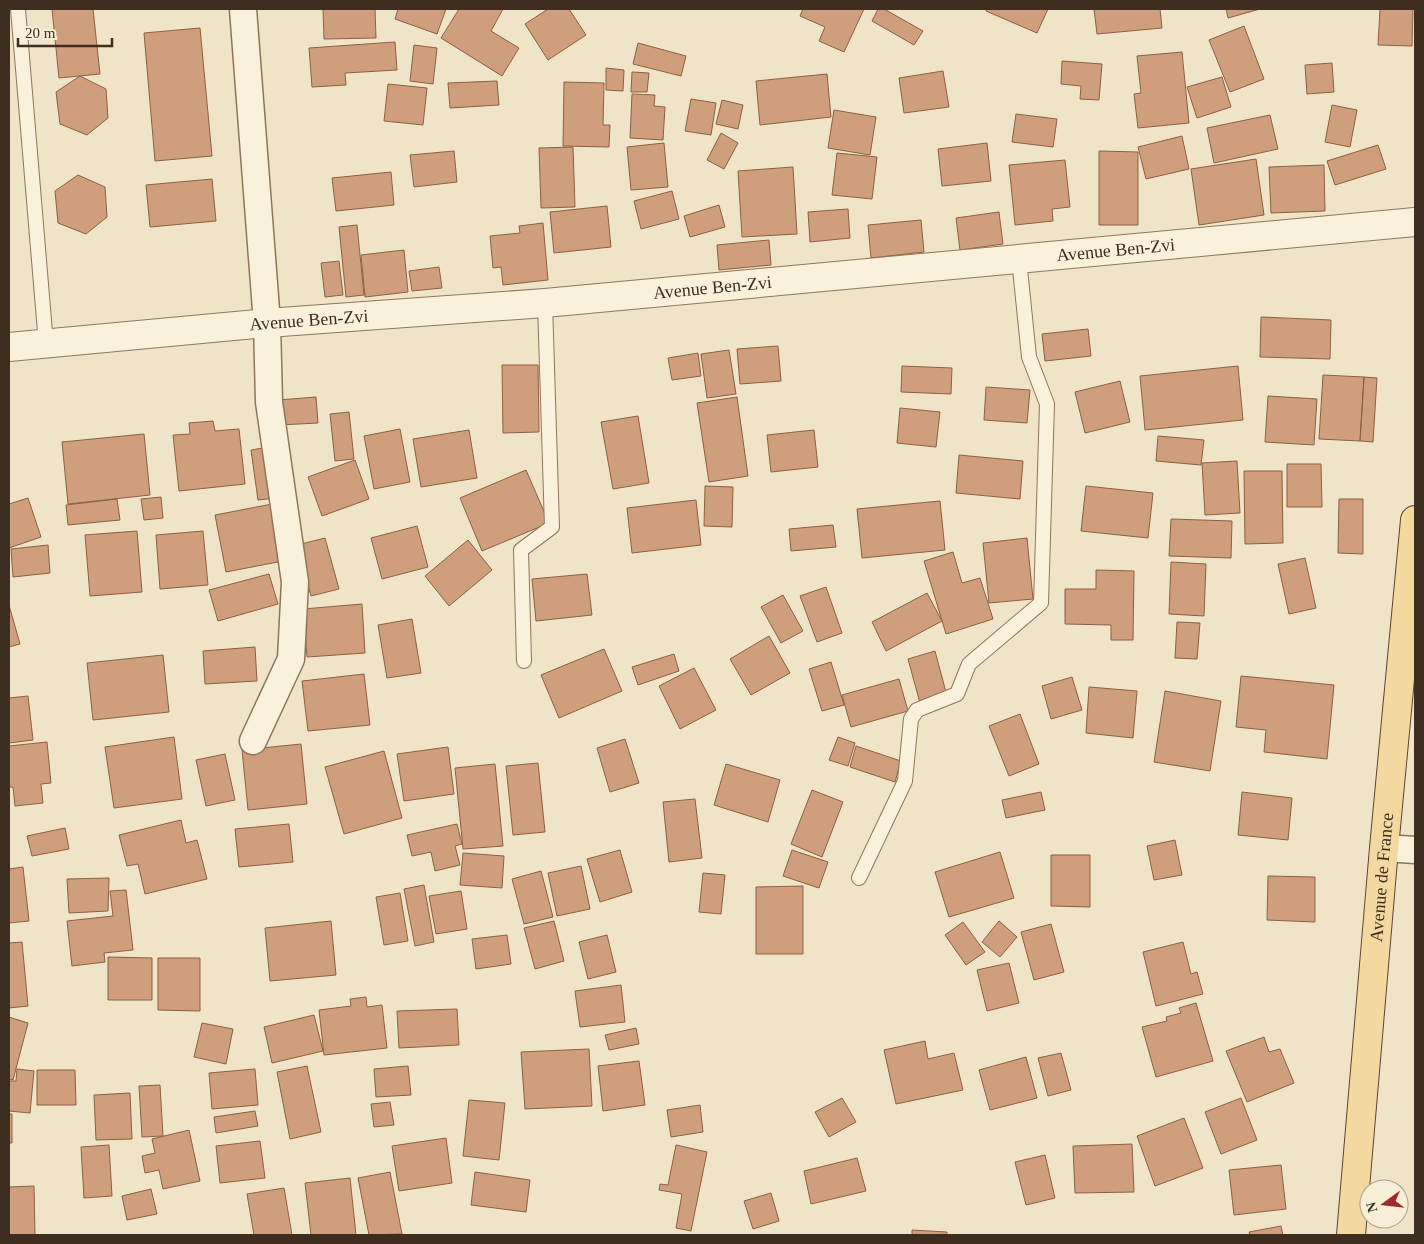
<svg xmlns="http://www.w3.org/2000/svg" width="1424" height="1244" viewBox="0 0 1424 1244" font-family="Georgia,serif">
<style>
.building{fill:#cf9f7d;stroke:#8d5f41}
.lines{fill:none;stroke-linecap:round;stroke-linejoin:round}
.service-casing{stroke:#8d765c;stroke-width:16}
.minor-casing{stroke:#8d765c;stroke-width:29}
.tertiary-casing{stroke:#8d765c;stroke-width:30}
.primary-casing{stroke:#5b4430;stroke-width:30}
.service{stroke:#faf1dc;stroke-width:14}
.minor{stroke:#faf1dc;stroke-width:26}
.tertiary{stroke:#faf1dc;stroke-width:28}
.primary{stroke:#f3d9a0;stroke-width:28}
.labels{text-anchor:middle;dominant-baseline:central;stroke-width:4.5;stroke-linejoin:round;paint-order:stroke}
.street-label{font-size:18px;fill:#3d2e20;stroke:#f7eed8}
</style>
<rect width="100%" height="100%" fill="#f0e4c8"/>
<path class="building" d="M52,9H93L100,74L59,78Z
M323,9H375L376,38L324,39Z
M398,9H446L437,34L395,19Z
M459,9H503L491,31L519,48L502,76L441,38Z
M548,9H569L586,35L548,60L525,24Z
M803,9H864L844,52L819,41L825,27L800,16Z
M878,9H884L923,31L914,45L872,21Z
M987,9H1048L1037,33L986,11Z
M1094,9H1160L1162,28L1097,34Z
M1226,9H1260L1228,18Z
M1380,9H1413L1412,46L1378,45Z
M1244,26L1264,79L1230,92L1209,40Z
M200,28L212,156L155,161L144,33Z
M395,42L397,70L345,73L346,85L312,87L309,48Z
M638,43L686,56L681,76L633,64Z
M414,45L437,48L433,84L410,81Z
M1182,52L1189,123L1138,128L1134,94L1141,93L1137,56Z
M1062,61L1102,64L1099,100L1080,99L1081,86L1061,84Z
M1332,63L1334,92L1307,94L1305,65Z
M606,68L624,70L623,91L606,90Z
M943,71L949,107L904,113L899,78Z
M632,72L649,73L647,92H631Z
M827,74L831,117L760,125L756,81Z
M80,76L106,89L108,118L87,135L60,124L56,92Z
M1222,77L1231,107L1197,118L1187,87Z
M497,81L499,105L450,108L448,83Z
M564,82L604,83L603,125H610L609,147L563,146Z
M388,84L427,88L423,125L384,121Z
M632,94L655,95L654,106L665,107L663,140L630,138Z
M691,99L716,103L711,135L685,131Z
M722,100L743,105L738,129L716,124Z
M1332,105L1357,110L1350,147L1325,142Z
M834,110L876,117L870,155L828,148Z
M1016,114L1057,119L1053,147L1012,142Z
M1270,115L1278,149L1214,163L1207,128Z
M721,133L738,143L724,169L707,160Z
M1182,136L1189,169L1146,179L1138,147Z
M664,143L668,187L631,190L627,147Z
M987,143L991,181L942,186L938,149Z
M1378,145L1386,169L1335,185L1327,161Z
M573,147L575,207L541,208L539,148Z
M454,151L457,182L414,187L410,155Z
M1099,151L1138,152V225H1099Z
M837,153L877,157L872,199L832,195Z
M1256,159L1264,215L1199,225L1191,169Z
M1065,160L1070,207L1052,209L1053,221L1015,225L1009,165Z
M1324,165L1325,211L1271,213L1269,167Z
M793,167L797,234L742,237L738,171Z
M391,172L394,205L336,211L332,178Z
M78,175L105,187L107,217L86,234L58,223L55,191Z
M212,179L216,221L150,227L146,185Z
M672,191L679,219L641,229L634,201Z
M719,205L725,227L690,237L684,216Z
M607,206L611,247L554,253L550,212Z
M848,209L850,238L810,242L808,212Z
M999,212L1003,244L960,250L956,218Z
M921,220L924,252L871,258L868,225Z
M543,223L548,280L503,285L501,267L493,268L490,236L520,233L519,226Z
M357,225L364,295L346,297L339,227Z
M769,240L771,265L719,270L717,245Z
M404,250L408,292L365,297L361,255Z
M339,261L343,295L325,297L321,263Z
M439,267L442,288L412,291L409,271Z
M1261,317L1331,320L1330,359L1260,357Z
M1088,329L1091,356L1045,361L1042,334Z
M778,346L781,381L740,384L737,349Z
M729,350L736,394L707,398L701,354Z
M698,353L701,376L672,380L668,358Z
M502,365H538L539,432L503,433Z
M902,366L952,368L951,394L901,392Z
M1238,366L1243,420L1145,430L1140,376Z
M1323,375L1364,377L1360,441L1319,439Z
M1364,377L1377,378L1373,442L1360,441Z
M1120,381L1130,422L1085,433L1075,392Z
M986,387L1030,390L1027,423L984,420Z
M1268,396L1317,399L1314,445L1265,442Z
M316,397L318,423L279,425L278,400Z
M737,397L748,476L709,482L697,403Z
M900,408L940,412L936,447L897,443Z
M349,412L354,459L335,461L330,414Z
M638,416L649,483L613,489L601,422Z
M213,421L215,431L239,429L245,484L179,491L173,435L190,434L189,423Z
M400,429L410,482L374,489L364,436Z
M469,430L477,478L421,487L413,439Z
M814,430L818,467L771,472L767,435Z
M144,434L150,495L68,504L62,442Z
M1158,436L1204,440L1201,465L1156,461Z
M269,447L276,498L258,500L251,450Z
M959,455L1023,461L1020,499L956,493Z
M355,460L369,499L322,516L308,477Z
M1237,461L1240,513L1205,515L1202,463Z
M1287,464H1321L1322,507H1287Z
M526,470L549,523L482,551L460,498Z
M1244,471H1282L1283,543L1245,544Z
M705,486L733,487L732,527L704,526Z
M1086,486L1153,493L1148,538L1081,531Z
M161,497L163,518L144,520L141,499Z
M28,498L41,537L9,548V504Z
M117,499L120,520L68,525L66,505Z
M1339,499H1363V554L1338,553Z
M696,500L701,545L632,553L627,508Z
M940,501L945,550L862,558L857,509Z
M272,504L283,561L226,572L215,515Z
M1171,519L1232,521L1231,558L1169,556Z
M833,525L836,547L791,551L789,529Z
M417,526L428,567L382,579L371,538Z
M137,531L142,592L90,596L85,535Z
M203,531L208,585L160,589L156,535Z
M325,538L339,589L311,596L297,545Z
M1027,538L1033,599L989,603L983,543Z
M468,540L492,570L449,606L425,576Z
M48,545L50,573L13,577L11,549Z
M953,552L962,583L980,578L993,619L946,634L924,561Z
M1305,558L1316,608L1289,614L1278,564Z
M1171,562L1206,564L1204,616L1169,614Z
M1096,570L1134,571L1133,640H1111V625L1065,624V589H1096Z
M269,574L278,604L218,621L209,590Z
M587,574L592,615L536,621L532,579Z
M826,587L842,633L817,642L800,596Z
M927,593L942,621L886,651L872,622Z
M783,595L803,631L781,643L761,607Z
M362,604L365,653L307,657L303,609Z
M9,605L20,644L9,647Z
M412,619L421,673L387,678L378,625Z
M1177,622L1200,623L1197,659L1175,658Z
M769,636L790,673L751,695L730,659Z
M255,647L257,681L205,684L203,651Z
M604,649L622,691L559,718L541,675Z
M935,651L947,696L920,703L908,659Z
M674,654L679,671L638,685L632,667Z
M163,655L169,712L93,720L87,663Z
M831,662L844,705L822,711L809,669Z
M694,668L716,710L680,729L659,686Z
M364,674L370,725L308,731L302,681Z
M1241,676L1334,685L1327,759L1264,752L1266,730L1236,727Z
M1072,677L1082,710L1051,719L1042,686Z
M899,679L908,711L851,727L842,695Z
M1089,687L1137,691L1133,738L1086,733Z
M1165,691L1221,701L1210,771L1154,762Z
M28,696L33,740L9,743V698Z
M1020,714L1039,764L1009,776L989,726Z
M174,737L182,799L114,808L105,747Z
M838,737L855,743L848,766L829,760Z
M625,739L639,783L610,792L597,748Z
M47,742L51,783L41,784L43,803L15,806L13,787H9V746Z
M301,744L307,804L248,810L242,750Z
M856,746L901,761L895,782L850,767Z
M448,747L454,794L404,801L397,754Z
M384,751L402,818L344,834L325,767Z
M225,754L235,800L206,806L196,760Z
M538,763L545,832L513,835L506,766Z
M495,764L503,846L463,849L455,768Z
M726,764L780,780L768,822L714,805Z
M812,790L843,802L822,857L791,844Z
M1041,792L1045,810L1006,818L1002,800Z
M1242,792L1292,798L1288,840L1238,835Z
M695,799L702,858L669,862L663,802Z
M181,820L186,843L197,840L207,879L145,894L138,864L127,866L119,835Z
M289,824L293,862L239,867L235,829Z
M457,824L462,844L455,846L460,865L435,871L431,852L412,856L407,835Z
M65,828L69,849L32,856L27,836Z
M1175,840L1182,875L1154,880L1147,846Z
M620,850L632,892L600,902L587,859Z
M792,850L828,862L819,888L783,876Z
M1000,852L1014,898L949,917L935,872Z
M463,853L504,856L502,888L460,885Z
M1051,855H1090V907L1051,906Z
M581,866L590,909L557,916L548,873Z
M23,867L29,921L9,923V869Z
M541,871L553,917L524,924L512,879Z
M703,873L725,875L721,914L699,912Z
M1268,876L1315,877V922L1267,920Z
M109,878L108,911L69,913L67,879Z
M424,885L434,942L415,946L404,889Z
M803,886V954H756V887Z
M126,890L133,950L104,953L105,962L72,966L67,921L113,916L110,891Z
M461,891L467,929L436,934L429,896Z
M400,893L408,941L384,945L376,897Z
M331,921L336,975L270,981L265,928Z
M554,921L564,961L535,969L524,928Z
M999,921L1017,937L1000,957L982,942Z
M963,922L985,952L966,965L945,935Z
M1051,924L1064,972L1034,980L1021,932Z
M507,935L511,964L476,969L472,939Z
M607,935L616,972L588,979L579,942Z
M22,942L28,1006L9,1008V943Z
M1183,942L1191,974L1197,972L1203,994L1156,1006L1143,952Z
M108,957L152,958V1000H108Z
M158,958H200V1011L158,1010Z
M1009,963L1019,1003L987,1011L977,970Z
M621,985L625,1022L580,1027L575,991Z
M366,997L367,1007L382,1005L387,1048L324,1055L319,1010L351,1006L350,999Z
M1196,1003L1213,1061L1156,1077L1142,1027L1167,1021L1166,1017L1181,1013L1179,1008Z
M457,1009L459,1045L399,1048L397,1011Z
M314,1015L323,1051L272,1063L264,1027Z
M9,1017L28,1023L13,1080L9,1079Z
M202,1023L233,1029L226,1064L194,1057Z
M636,1028L639,1044L609,1050L605,1035Z
M1264,1037L1269,1052L1280,1049L1294,1083L1247,1102L1226,1051Z
M925,1041L928,1059L954,1053L963,1090L896,1104L884,1050Z
M589,1049L592,1106L525,1109L521,1052Z
M1061,1053L1071,1090L1048,1096L1038,1058Z
M1026,1057L1037,1098L990,1110L979,1070Z
M639,1061L645,1105L603,1111L598,1066Z
M307,1066L321,1132L290,1139L277,1072Z
M408,1066L411,1095L376,1097L374,1069Z
M17,1069L34,1071L30,1113L9,1111V1081H16Z
M255,1069L258,1105L212,1109L209,1073Z
M37,1070H75L76,1105H37Z
M160,1085L163,1136L142,1137L139,1086Z
M130,1093L132,1139L96,1140L94,1095Z
M842,1098L856,1122L829,1137L815,1112Z
M1241,1098L1257,1140L1221,1154L1205,1112Z
M469,1100L505,1103L499,1160L463,1156Z
M390,1102L394,1125L374,1127L371,1104Z
M700,1105L703,1132L671,1137L667,1110Z
M255,1111L258,1126L216,1133L214,1117Z
M9,1114H12V1143H9Z
M1184,1118L1203,1168L1155,1186L1137,1136Z
M189,1130L200,1181L163,1189L159,1170L145,1173L142,1156L155,1153L152,1139Z
M446,1138L452,1183L399,1191L392,1146Z
M260,1141L265,1178L220,1183L216,1146Z
M1132,1144L1134,1192L1075,1193L1073,1146Z
M109,1145L112,1196L84,1198L81,1147Z
M676,1145L707,1152L691,1231L676,1228L682,1194L659,1190L660,1184L668,1185Z
M1045,1155L1055,1198L1026,1205L1015,1162Z
M857,1158L866,1191L811,1204L804,1171Z
M1281,1165L1286,1209L1234,1215L1229,1170Z
M390,1172L402,1234L369,1235L358,1178Z
M475,1172L530,1180L526,1212L471,1205Z
M350,1178L356,1235H311L305,1183Z
M34,1186L35,1235H9V1187Z
M284,1188L292,1235H254L247,1194Z
M151,1189L157,1214L127,1220L122,1196Z
M771,1193L779,1221L753,1229L744,1201Z
M1281,1226L1283,1235H1250L1249,1232Z
M912,1230L947,1232V1235H912Z"/>
<g class="lines">
<defs>
<path id="service" d="M18,9L46,344
M524,661L521,550L552,527L545,303
M859,878L905,781L911,719L917,710L957,694L969,664L1041,603L1047,404L1029,357L1019,259"/>
<path id="minor" d="M243,9L267,323L269,402L295,582L291,659L253,741
M1384,848L1415,850"/>
<g id="tertiary">
<path id="s1" d="M9,347L267,323L545,303L1415,222"/>
</g>
<g id="primary">
<path id="s2" d="M1351,1235L1384,848L1415,520"/>
</g>
</defs>
<use href="#service" class="service-casing"/>
<use href="#minor" class="minor-casing"/>
<use href="#tertiary" class="tertiary-casing"/>
<use href="#primary" class="primary-casing"/>
<use href="#service" class="service"/>
<use href="#minor" class="minor"/>
<use href="#tertiary" class="tertiary"/>
<use href="#primary" class="primary"/>
</g>
<g class="labels">
<g class="street-label">
<text stroke="none"><textPath href="#s1" startOffset="1111">Avenue Ben-Zvi</textPath></text>
<text stroke="none"><textPath href="#s1" startOffset="706">Avenue Ben-Zvi</textPath></text>
<text stroke="none"><textPath href="#s1" startOffset="301">Avenue Ben-Zvi</textPath></text>
<text stroke="none"><textPath href="#s2" startOffset="359">Avenue de France</textPath></text>
</g>
</g>
<rect width="1424" height="1244" fill="none" stroke="#3d2e20" stroke-width="20"/>
<g transform="translate(1384 1204) rotate(255)"><circle r="24" fill="#f7eed8" stroke="#ada18e"/>
<path d="M0-4L9 19L0 12L-9 19Z" fill="#9e2a2b"/>
<text y="-8" font-size="14" font-weight="bold" text-anchor="middle" fill="#3d2e20">N</text>
</g>
<path d="M18 38v8h94v-8" fill="none" stroke="#3d2e20" stroke-width="2.5"/>
<text x="25" y="38" font-size="15" fill="#3d2e20" stroke="#f7eed8" stroke-width="4" paint-order="stroke">20 m</text>
</svg>
